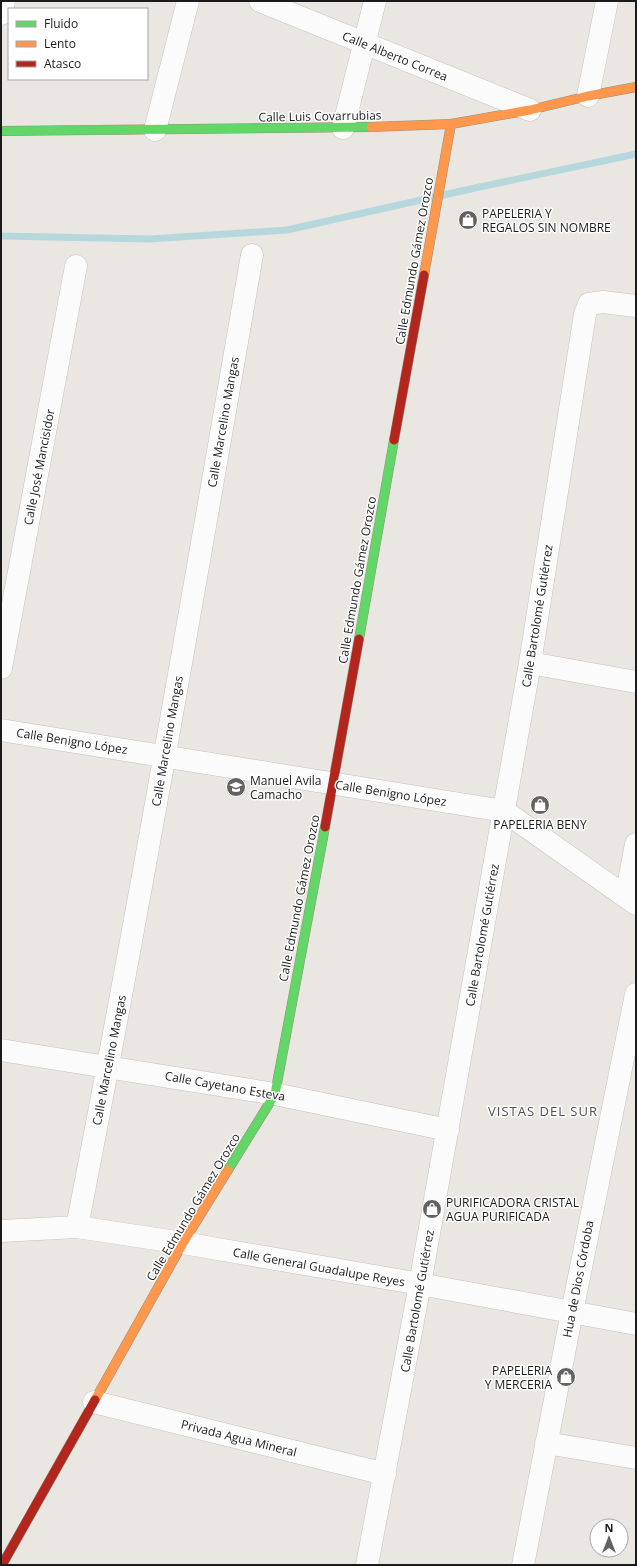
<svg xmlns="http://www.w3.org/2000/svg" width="637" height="1566" viewBox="0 0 637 1566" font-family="'Open Sans',sans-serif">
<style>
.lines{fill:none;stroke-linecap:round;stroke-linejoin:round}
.stream{stroke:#b6d8dd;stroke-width:7}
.street-casing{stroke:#c2c1bf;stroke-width:23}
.fast-casing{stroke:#93927c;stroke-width:10}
.slow-casing{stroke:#93927c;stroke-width:10}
.jam-casing{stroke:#93927c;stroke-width:10}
.street{stroke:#fcfbfb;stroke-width:22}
.fast{stroke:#63d668;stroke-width:9}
.slow{stroke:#ff974d;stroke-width:9}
.jam{stroke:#b3261e;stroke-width:9}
.labels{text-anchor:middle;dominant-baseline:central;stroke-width:3;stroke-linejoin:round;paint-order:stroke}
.street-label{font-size:12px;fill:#1b1b1b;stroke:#fff}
.poi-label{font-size:12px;fill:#1b1b1b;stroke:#fff;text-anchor:start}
.neighbourhood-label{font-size:13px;letter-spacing:1px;fill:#4e4e4e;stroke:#fff}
</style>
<rect width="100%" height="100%" fill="#eae7e3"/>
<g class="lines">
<path class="stream" d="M1,236L150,239L287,230L475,188L636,154"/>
<defs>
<path id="street" d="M260,1L530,110
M1,14L4,1
M588,96L607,1
M343,128L375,1
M155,130L188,1
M530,663L636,682
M1,668L76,266
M1,730L504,811L636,904
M626,897L636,844
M1,1050L275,1094L448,1130
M77,1227C140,904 196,579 252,255
M1,1231L77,1227L183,1243L420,1284L636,1324
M94,1402L385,1474
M546,1443L636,1458
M367,1565L420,1284L530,663L585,314L589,304L603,302L636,306
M523,1565L572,1312L636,994"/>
<path id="fast" d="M1,131L371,127
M359,639L394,440
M228,1170L275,1094L325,827"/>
<path id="slow" d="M371,127L451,124L530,110L588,96L636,87
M424,275L451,124
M95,1400L183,1243L228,1170"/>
<path id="jam" d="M394,440L424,275
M325,827L359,639
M2,1565L95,1400"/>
</defs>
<use href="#street" class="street-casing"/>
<use href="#fast" class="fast-casing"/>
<use href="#slow" class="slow-casing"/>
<use href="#jam" class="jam-casing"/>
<use href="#street" class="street"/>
<use href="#fast" class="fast"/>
<use href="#slow" class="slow"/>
<use href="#jam" class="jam"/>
</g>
<defs>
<symbol id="shop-disc" viewBox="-11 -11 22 22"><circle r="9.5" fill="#636261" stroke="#fff"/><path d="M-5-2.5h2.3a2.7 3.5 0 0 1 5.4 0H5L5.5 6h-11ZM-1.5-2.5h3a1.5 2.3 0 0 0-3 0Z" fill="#fff"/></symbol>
<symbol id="school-disc" viewBox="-11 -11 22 22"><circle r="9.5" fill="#636261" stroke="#fff"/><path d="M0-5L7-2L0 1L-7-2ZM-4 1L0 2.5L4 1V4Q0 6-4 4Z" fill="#fff"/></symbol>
</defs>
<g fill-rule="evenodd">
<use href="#shop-disc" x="457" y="209" width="22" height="22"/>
<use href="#school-disc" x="225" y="776" width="22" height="22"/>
<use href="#shop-disc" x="529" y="794" width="22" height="22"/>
<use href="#shop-disc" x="421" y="1198" width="22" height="22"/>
<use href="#shop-disc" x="555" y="1366" width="22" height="22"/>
</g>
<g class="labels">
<g class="street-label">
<text transform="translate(395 56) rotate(22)">Calle Alberto Correa</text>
<text transform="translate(320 116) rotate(-1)">Calle Luis Covarrubias</text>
<text transform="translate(414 261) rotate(-80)">Calle Edmundo Gámez Orozco</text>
<text transform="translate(223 422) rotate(-80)">Calle Marcelino Mangas</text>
<text transform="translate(39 467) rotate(-79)">Calle José Mancisidor</text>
<text transform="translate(357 580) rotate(-80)">Calle Edmundo Gámez Orozco</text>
<text transform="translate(537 616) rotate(-81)">Calle Bartolomé Gutiérrez</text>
<text transform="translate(72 741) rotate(9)">Calle Benigno López</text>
<text transform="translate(167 741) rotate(-80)">Calle Marcelino Mangas</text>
<text transform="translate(391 793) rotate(9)">Calle Benigno López</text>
<text transform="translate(299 898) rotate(-79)">Calle Edmundo Gámez Orozco</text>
<text transform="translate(482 935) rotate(-80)">Calle Bartolomé Gutiérrez</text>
<text transform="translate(109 1060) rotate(-79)">Calle Marcelino Mangas</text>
<text transform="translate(225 1086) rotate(10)">Calle Cayetano Esteva</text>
<text transform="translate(193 1207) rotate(-59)">Calle Edmundo Gámez Orozco</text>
<text transform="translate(319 1267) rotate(10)">Calle General Guadalupe Reyes</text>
<text transform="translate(578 1279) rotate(-79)">Hua de Dios Córdoba</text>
<text transform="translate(417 1301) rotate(-80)">Calle Bartolomé Gutiérrez</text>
<text transform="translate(239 1438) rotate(14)">Privada Agua Mineral</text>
</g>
<g class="poi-label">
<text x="482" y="213">PAPELERIA Y<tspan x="482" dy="14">REGALOS SIN NOMBRE</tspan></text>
<text x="250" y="780">Manuel Avila<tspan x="250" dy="14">Camacho</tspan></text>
<text x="540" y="824" text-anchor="middle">PAPELERIA BENY</text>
<text x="446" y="1202">PURIFICADORA CRISTAL<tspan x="446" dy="14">AGUA PURIFICADA</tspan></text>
<text x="552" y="1370" text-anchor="end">PAPELERIA<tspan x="552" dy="14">Y MERCERIA</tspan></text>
</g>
<g class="neighbourhood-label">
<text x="543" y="1111">VISTAS DEL SUR</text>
</g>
</g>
<rect width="637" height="1566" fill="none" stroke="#1b1b1b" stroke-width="4"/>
<rect x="8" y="8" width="140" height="72" fill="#ffffff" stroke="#a4a4a4"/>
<rect x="16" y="21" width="20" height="6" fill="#63d668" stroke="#a4a4a4"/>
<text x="44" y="28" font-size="12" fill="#1b1b1b">Fluido</text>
<rect x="16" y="41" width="20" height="6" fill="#ff974d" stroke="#a4a4a4"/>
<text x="44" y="48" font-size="12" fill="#1b1b1b">Lento</text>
<rect x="16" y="61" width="20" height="6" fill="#b3261e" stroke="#a4a4a4"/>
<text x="44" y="68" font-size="12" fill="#1b1b1b">Atasco</text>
<g transform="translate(609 1538)"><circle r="19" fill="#ffffff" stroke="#a4a4a4"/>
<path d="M0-3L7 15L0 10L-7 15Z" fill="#636261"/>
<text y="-6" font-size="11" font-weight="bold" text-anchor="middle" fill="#1b1b1b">N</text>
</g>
</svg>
